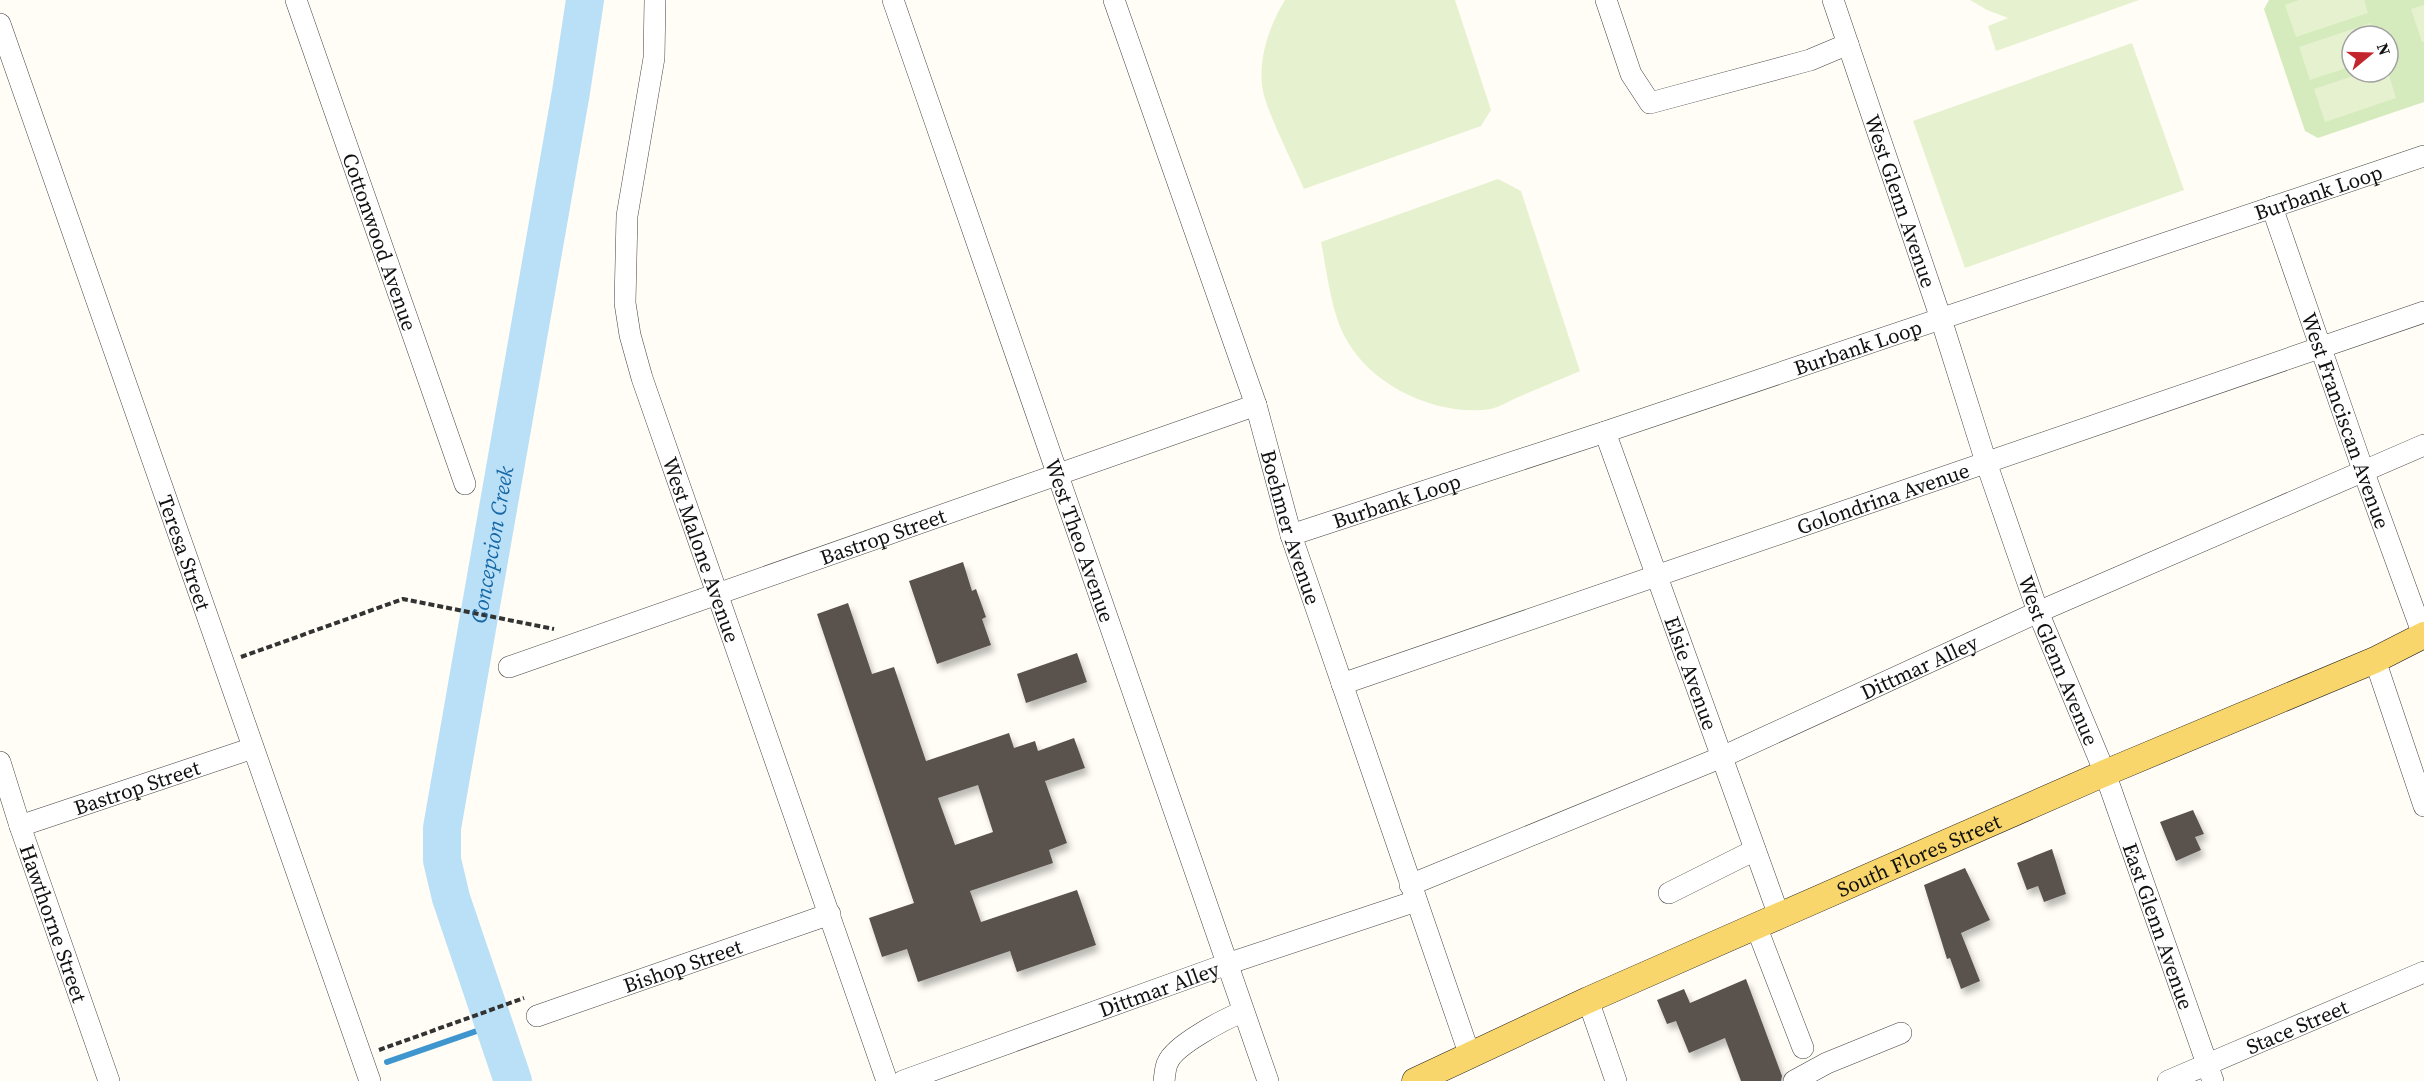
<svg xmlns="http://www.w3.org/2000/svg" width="2424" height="1081" viewBox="0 0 2424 1081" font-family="'Source Serif 4',serif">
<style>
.green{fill:#d5ebbd;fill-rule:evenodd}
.pitch{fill:#e6f2cf}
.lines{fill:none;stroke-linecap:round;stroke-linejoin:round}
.stream{stroke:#3f96cf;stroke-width:6}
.river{stroke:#b9e0f7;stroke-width:38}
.building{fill:#5a524d;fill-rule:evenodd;filter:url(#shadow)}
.minor-casing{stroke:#444;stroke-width:22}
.major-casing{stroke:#222;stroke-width:27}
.path{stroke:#333;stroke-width:4;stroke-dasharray:6 3;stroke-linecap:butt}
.minor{stroke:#fff;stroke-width:21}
.major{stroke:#f9d66b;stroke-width:26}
.labels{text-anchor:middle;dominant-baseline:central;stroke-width:6;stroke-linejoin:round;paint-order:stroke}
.street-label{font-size:21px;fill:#111;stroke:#fff}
.water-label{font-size:22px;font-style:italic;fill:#1768a6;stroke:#fff}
</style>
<defs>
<filter id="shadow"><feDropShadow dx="3.5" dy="6" stdDeviation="3" flood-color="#0004"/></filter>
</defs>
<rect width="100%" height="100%" fill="#fffdf5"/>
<path class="green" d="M2269,0H2424V102L2318,138L2305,131L2264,9ZM2352,36H2388V72H2352Z"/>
<path class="pitch" d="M1285,0H1455L1491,110L1481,126L1304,189C1291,159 1275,129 1265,99C1255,67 1268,27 1285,0Z
M1970,0H2139L1996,51L1988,26L2008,18L1987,10Z
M2299,0H2364L2368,13L2296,37L2285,5Z
M2424,5V42H2422L2411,9Z
M2371,23L2376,36H2352V66L2310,80L2299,47Z
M2132,43L2184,190L1965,268L1913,121Z
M2365,72H2388L2396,98L2325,122L2314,89Z
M1498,179L1521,191L1580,371C1559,380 1537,389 1516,398C1508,402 1499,407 1491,409C1438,417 1372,387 1346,339C1331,312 1327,272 1321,242Z"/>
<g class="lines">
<path class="stream" d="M387,1062L494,1025"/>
<path class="river" id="s1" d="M513,1081L451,898L442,860V828L571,92L585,0"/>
</g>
<path class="building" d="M963,562L972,591L976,589L986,617L982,619L991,645L937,664L909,581Z
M848,603L872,674L894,667L926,761L1009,733L1014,748L1035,741L1038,751L1074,738L1085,768L1045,781L1067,843L1049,850L1053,863L970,891L981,922L1077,890L1096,945L1017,972L1010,951L918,982L907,949L882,957L869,918L914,903L817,614ZM978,785L993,832L955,845L938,798Z
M1077,653L1087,682L1026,703L1017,674Z
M2193,810L2204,834L2195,837L2201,850L2176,861L2160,822Z
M2052,849L2066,894L2044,902L2038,886L2027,890L2017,863Z
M1965,868L1990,920L1961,933L1980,981L1961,989L1950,958L1947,959L1924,885Z
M1746,979L1782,1076L1781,1081H1741L1725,1038L1689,1053L1676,1021L1667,1024L1657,1000L1684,989L1690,1003Z"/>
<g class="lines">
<defs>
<g id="minor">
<path id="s2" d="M296,0L465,484"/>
<path id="s3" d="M655,0L654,58L627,216L625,303L630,335L642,378L887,1081"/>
<path id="s4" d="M893,0L1268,1081"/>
<path id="s5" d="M1114,0L1256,405L1291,535L1470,1056"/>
<path d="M1606,0L1631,74L1650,103L1810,60L1848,44"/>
<path id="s6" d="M1833,0L1941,319L1986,462L2038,612L2105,773L2213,1081"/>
<path id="s7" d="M0,24L370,1081"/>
<path id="s8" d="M2272,207L2363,470L2423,635"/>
<path id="s9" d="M1605,432L1779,916"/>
<path id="s10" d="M1291,535L1605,432L2424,156"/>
<path d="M2375,660L2424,806"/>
<path id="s11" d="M509,667L1256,405"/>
<path id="s12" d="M1342,684L2424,312"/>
<path id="s13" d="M0,762L20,826L109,1081"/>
<path id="s14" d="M20,826L253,748"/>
<path id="s15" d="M1410,885L1722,757L2038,612L2424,445"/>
<path d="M1669,893L1755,850"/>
<path d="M1756,926L1803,1048"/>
<path d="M1588,1000L1616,1081"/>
<path id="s16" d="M537,1016L830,914"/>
<path id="s17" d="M903,1081L1227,964L1416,901"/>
<path d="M1164,1081C1165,1075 1165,1067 1168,1062C1175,1045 1226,1018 1243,1012"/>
<path d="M1794,1081L1827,1063L1901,1033"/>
<path id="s18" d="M2168,1081L2424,972"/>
</g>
<g id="major">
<path id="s19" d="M1415,1081L1588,1000L1779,916L2105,773L2375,660L2424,635"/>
</g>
</defs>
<use href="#minor" class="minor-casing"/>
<use href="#major" class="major-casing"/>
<path class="path" d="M241,657L403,599L554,629
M379,1050L524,998"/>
<use href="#minor" class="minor"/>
<use href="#major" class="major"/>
</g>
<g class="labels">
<g class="street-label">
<text stroke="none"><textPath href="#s10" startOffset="1083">Burbank Loop</textPath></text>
<text stroke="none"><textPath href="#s6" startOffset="212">West Glenn Avenue</textPath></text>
<text stroke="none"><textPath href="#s2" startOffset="256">Cottonwood Avenue</textPath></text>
<text stroke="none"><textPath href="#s10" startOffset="597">Burbank Loop</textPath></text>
<text stroke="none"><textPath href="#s8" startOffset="226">West Franciscan Avenue</textPath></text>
<text stroke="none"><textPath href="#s12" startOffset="572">Golondrina Avenue</textPath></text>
<text stroke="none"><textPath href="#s10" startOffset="111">Burbank Loop</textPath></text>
<text stroke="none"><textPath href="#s5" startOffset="556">Boehmer Avenue</textPath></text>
<text stroke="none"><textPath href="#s11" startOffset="396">Bastrop Street</textPath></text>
<text stroke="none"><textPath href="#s4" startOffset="572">West Theo Avenue</textPath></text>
<text stroke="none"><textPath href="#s3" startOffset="564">West Malone Avenue</textPath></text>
<text stroke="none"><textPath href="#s7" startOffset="560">Teresa Street</textPath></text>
<text stroke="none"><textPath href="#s6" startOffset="698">West Glenn Avenue</textPath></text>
<text stroke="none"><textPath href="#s15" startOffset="554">Dittmar Alley</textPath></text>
<text stroke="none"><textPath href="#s9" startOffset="256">Elsie Avenue</textPath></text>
<text stroke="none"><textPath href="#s14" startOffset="123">Bastrop Street</textPath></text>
<text stroke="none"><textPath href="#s19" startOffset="552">South Flores Street</textPath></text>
<text stroke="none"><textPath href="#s13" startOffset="170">Hawthorne Street</textPath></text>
<text stroke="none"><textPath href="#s6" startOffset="982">East Glenn Avenue</textPath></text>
<text stroke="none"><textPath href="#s16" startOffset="154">Bishop Street</textPath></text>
<text stroke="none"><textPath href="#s17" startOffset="272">Dittmar Alley</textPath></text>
<text stroke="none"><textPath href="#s18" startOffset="140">Stace Street</textPath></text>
</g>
<g class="water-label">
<text stroke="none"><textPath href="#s1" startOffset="552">Concepcion Creek</textPath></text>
</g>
</g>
<g transform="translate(2370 54) rotate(71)"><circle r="28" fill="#ffffff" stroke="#a0a0a0" stroke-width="1.5"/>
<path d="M0-4.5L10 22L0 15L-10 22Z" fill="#c4262e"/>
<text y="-9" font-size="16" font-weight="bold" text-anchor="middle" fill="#111111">N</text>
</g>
</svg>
